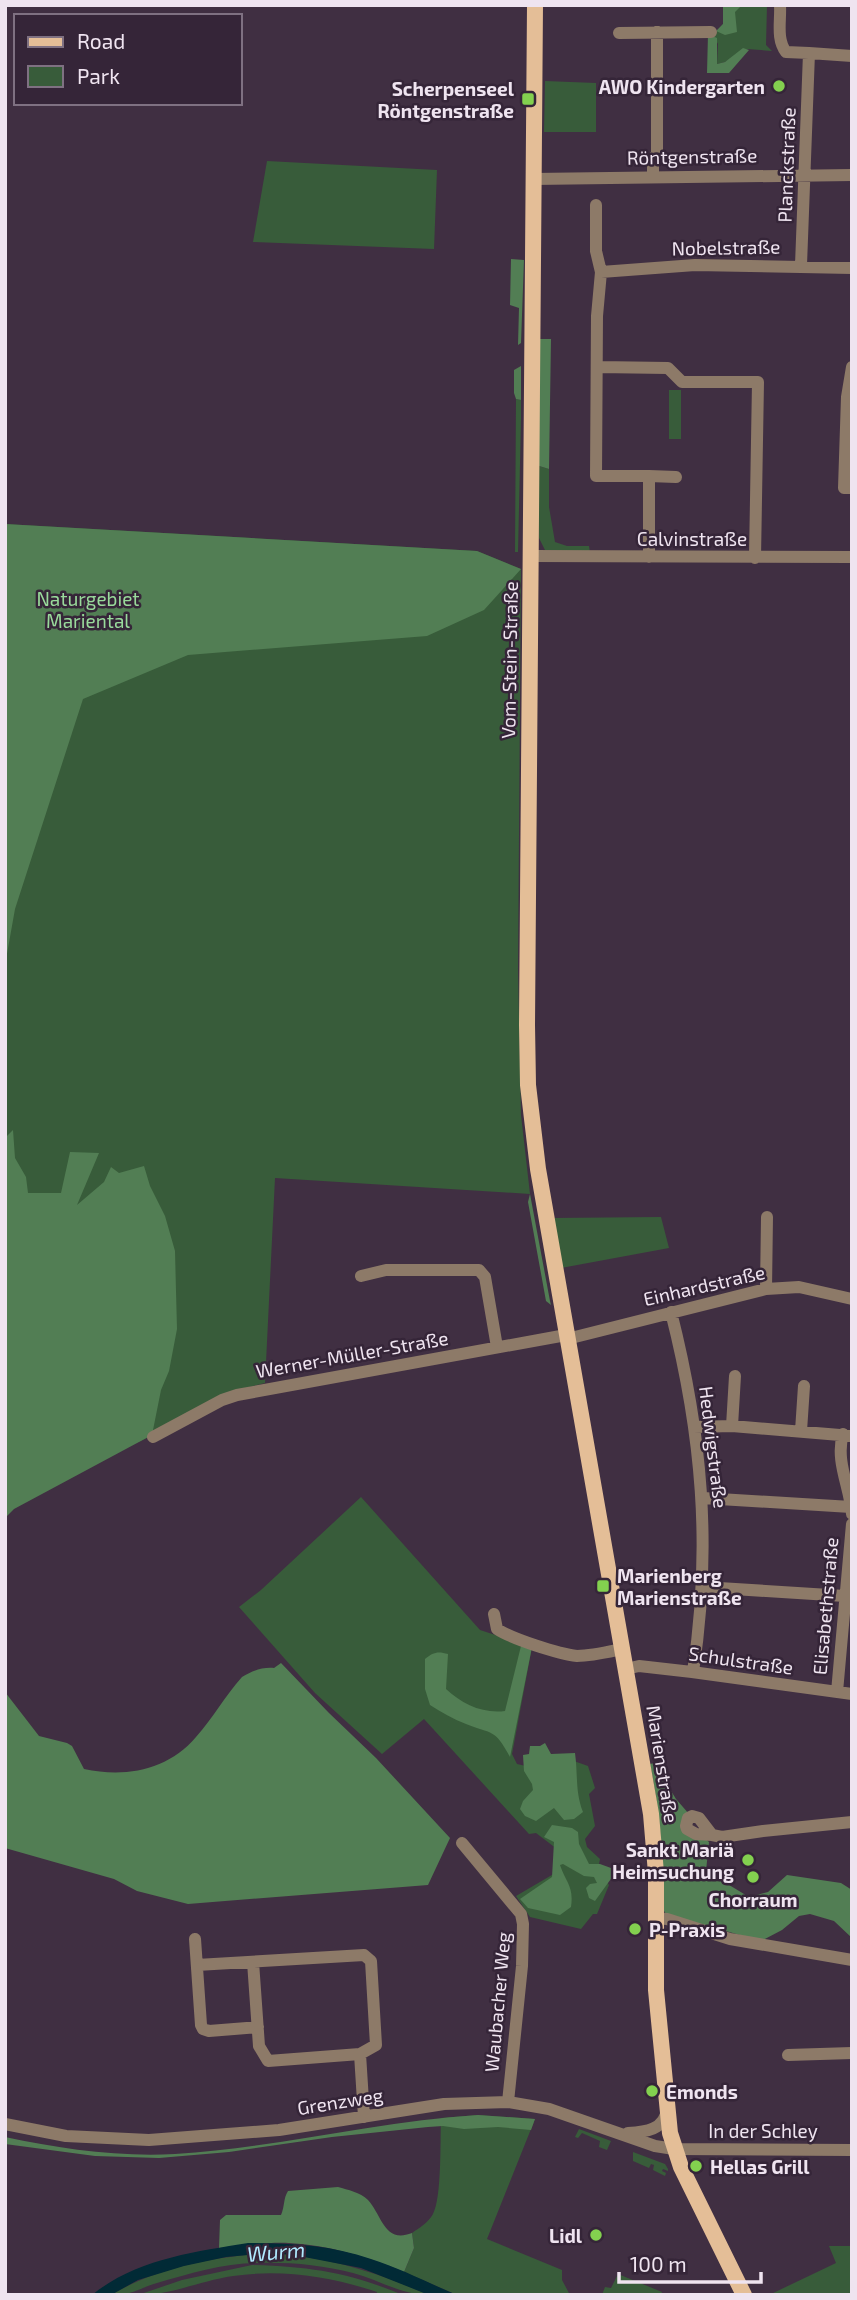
<svg xmlns="http://www.w3.org/2000/svg" width="857" height="2300" viewBox="0 0 857 2300" font-family="'Exo 2',sans-serif">
<style>
.green{fill:#385c3a}
.forest{fill:#527e54}
.water{fill:#012a36}
.lines{fill:none;stroke-linecap:round;stroke-linejoin:round}
.minor{stroke:#8d7a68;stroke-width:12}
.major{stroke:#e4be97;stroke-width:16}
.poi-dot{fill:#83d04f;stroke:#352538;stroke-width:2.5}
.labels{text-anchor:middle;dominant-baseline:central;stroke-width:5;stroke-linejoin:round;paint-order:stroke}
.poi-label{font-size:19px;font-weight:bold;fill:#efe4f0;stroke:#352538;text-anchor:end}
.street-label{font-size:19px;fill:#efe4f0;stroke:#352538}
.park-label{font-size:19px;fill:#99da9b;stroke:#352538}
.water-label{font-size:21px;font-style:italic;fill:#b0eaff;stroke:#352538}
</style>
<rect width="100%" height="100%" fill="#402f42"/>
<path class="green" d="M723,5H767L766,45L772,51L747,49L725,62L717,64L718,44L713,35L723,24Z
M545,81L596,83V132H544Z
M267,161L437,170L434,249L253,242Z
M669,390H681V439H669Z
M516,399L521,400V419L518,552H515Z
M536,465L549,469V507L555,542L567,546H589L590,553L545,550L539,538Z
M5,524L477,551L521,569L518,969L521,1115L530,1194L275,1178L265,1383L234,1391L141,1441L5,1496Z
M661,1217L669,1248L561,1268L552,1218Z
M361,1497L480,1630L532,1647L512,1754L517,1764L539,1769L571,1760L588,1766L595,1788L589,1794L595,1826L585,1839L587,1847L600,1859L598,1869L609,1885L597,1914H593L581,1929L530,1917L516,1896L557,1872V1849L536,1833L529,1834L424,1719L382,1754L315,1693L239,1607L261,1590Z
M478,2115L535,2119L487,2239L562,2270V2280L570,2295H457L404,2272L414,2248L412,2233C419,2228 428,2223 433,2214C442,2197 440,2140 441,2118Z
M579,2129L611,2141L607,2150L599,2147L600,2141L582,2133L578,2138L575,2137Z
M633,2152L665,2164L668,2169V2171L663,2169L662,2171L666,2173L665,2176L653,2170L654,2165L651,2164L649,2168L633,2161Z
M829,2246H852V2295H769L836,2263Z
M268,2253C325,2256 377,2272 429,2295C402,2295 379,2280 353,2273C322,2265 289,2262 257,2263C224,2263 188,2274 157,2283C137,2289 133,2295 111,2295C158,2267 213,2257 268,2253Z
M252,2265C311,2267 348,2272 403,2295H376L377,2292L371,2290C326,2276 280,2269 233,2276C199,2281 172,2295 138,2295L182,2280Z
M618,2274L662,2292L661,2295H602L605,2287L611,2288Z"/>
<path class="forest" d="M723,5H742L735,12L737,32L725,35L716,31L723,24Z
M708,34L717,38V64L725,62L743,48L749,50L729,73H707Z
M511,259L524,260L521,343L518,345L519,308L510,305Z
M537,339H551L549,469L536,465Z
M521,366V400L516,399L514,393V370Z
M5,524L477,551L521,569L484,610L427,636L188,655L83,699L15,909L5,965Z
M13,1130L15,1158L26,1177L28,1193H61L70,1152L99,1153L77,1205L104,1182L111,1167L119,1173L144,1166L150,1186L165,1216L175,1251L176,1291L177,1329L169,1371L161,1390L152,1435L14,1509L5,1518V1138Z
M530,1194L550,1301L551,1305L546,1301L528,1202Z
M521,1646L532,1647L510,1757C494,1727 492,1735 466,1724C453,1719 441,1712 430,1705L425,1689V1659C433,1652 438,1651 448,1654L446,1689C462,1704 483,1714 505,1711Z
M281,1663L329,1713L376,1758L450,1838L428,1885L188,1904L137,1891L114,1879L5,1848V1692L39,1736L67,1743L72,1746L84,1769C126,1778 168,1770 196,1737C213,1718 225,1696 242,1677C252,1671 262,1667 274,1668Z
M545,1743L551,1754L575,1753C578,1774 575,1792 583,1812L574,1819L564,1820L554,1808L536,1821L525,1816L520,1809L523,1801L533,1790L532,1784L524,1771L523,1755L529,1754L530,1746H540Z
M654,1763L676,1799L689,1814L684,1820L709,1842L706,1871L749,1897L768,1892L787,1875L841,1883L852,1890V1938L834,1921L810,1914L799,1916L782,1930L761,1941L666,1914L664,1911C664,1861 660,1813 650,1764Z
M552,1825L572,1828L578,1832L579,1844L589,1864H600L611,1868L613,1876L595,1901L589,1898L586,1888L590,1884L597,1883L594,1877L584,1876L563,1864L560,1865C566,1883 574,1886 571,1907L560,1915L528,1908L520,1899L552,1877L554,1842L544,1837Z
M478,2115L535,2119L531,2130L498,2127L464,2129L443,2126L428,2127L332,2137L229,2152L159,2158L95,2156L5,2144V2137C61,2149 118,2157 175,2154C277,2148 377,2121 478,2115Z
M338,2187C348,2190 360,2192 368,2200C382,2215 384,2244 412,2233L414,2248L404,2272C367,2257 329,2245 289,2243C266,2242 242,2246 219,2248L220,2220L226,2215H281C285,2206 283,2199 288,2191Z"/>
<path class="water" d="M248,2243C290,2243 331,2245 371,2259C400,2268 428,2283 457,2295H429L361,2268L294,2255L268,2253L226,2257L184,2266L138,2280L111,2295H92C136,2259 194,2252 248,2243Z"/>
<g class="lines">
<path class="minor" d="M780,5C781,21 776,39 786,52L809,53L801,265
M619,33L711,32
M809,53L852,56
M653,176V159L657,153V32
M533,179L852,175
M596,205V251L601,272L597,316L596,476H649V557
M601,272L695,265L852,268
M598,367L668,368L682,382H758L755,558
M852,367L847,397L844,488H852
M649,476L676,477
M532,556L852,557
M361,1276L386,1270H479L485,1277L497,1347
M766,1289L767,1217
M671,1312C702,1434 712,1547 693,1672
M567,1339L766,1289L799,1287L852,1299
M732,1426L735,1376
M694,1427L732,1426L852,1436
M801,1431L804,1386
M843,1434C835,1461 850,1487 852,1514
M153,1437L222,1400L237,1395L566,1335
M703,1498L851,1507
M703,1587L845,1596
M494,1614L497,1629C512,1639 559,1654 577,1656C592,1656 608,1652 622,1649
M626,1669L639,1666L692,1672L852,1694
M837,1692L852,1524
M712,1835L696,1834L687,1829L686,1826L688,1818L692,1816L699,1818L712,1835L722,1837L763,1831L852,1822
M462,1843L521,1914L523,1924L522,1966L508,2102
M655,1918L667,1919L730,1939L852,1960
M195,1939L201,2025L203,2029L209,2031L258,2027
M197,1965L364,1955L371,1961L376,2045L360,2054L268,2061L259,2046L253,1962
M360,2054L364,2117
M788,2055L852,2053
M5,2124L66,2136L149,2140L279,2130L444,2104L508,2102L549,2109L655,2146L674,2149L852,2150
M628,2133C645,2132 665,2130 667,2109"/>
<path class="major" d="M535,5L527,1025L528,1085L538,1169L651,1814L656,1873V1990L670,2133L681,2167L744,2295"/>
</g>
<g class="poi-dot">
<circle cx="779" cy="86" r="7"/>
<rect x="521" y="92" width="14" height="14" rx="3.5"/>
<rect x="596" y="1579" width="14" height="14" rx="3.5"/>
<circle cx="748" cy="1860" r="7"/>
<circle cx="753" cy="1877" r="7"/>
<circle cx="635" cy="1929" r="7"/>
<circle cx="652" cy="2091" r="7"/>
<circle cx="696" cy="2166" r="7"/>
<circle cx="596" cy="2235" r="7"/>
</g>
<g class="labels">
<g class="poi-label">
<text x="765" y="86">AWO Kindergarten</text>
<text x="514" y="88">Scherpenseel<tspan x="514" dy="22">Röntgenstraße</tspan></text>
<text x="617" y="1575" text-anchor="start">Marienberg<tspan x="617" dy="22">Marienstraße</tspan></text>
<text x="734" y="1849">Sankt Mariä<tspan x="734" dy="22">Heimsuchung</tspan></text>
<text x="753" y="1899" text-anchor="middle">Chorraum</text>
<text x="649" y="1929" text-anchor="start">P-Praxis</text>
<text x="666" y="2091" text-anchor="start">Emonds</text>
<text x="710" y="2166" text-anchor="start">Hellas Grill</text>
<text x="582" y="2235">Lidl</text>
</g>
<g class="street-label">
<text transform="translate(692 156) rotate(-1)">Röntgenstraße</text>
<text transform="translate(786 165) rotate(-88)">Planckstraße</text>
<text transform="translate(726 247) rotate(-1)">Nobelstraße</text>
<text x="692" y="538">Calvinstraße</text>
<text transform="translate(509 660) rotate(-89)">Vom-Stein-Straße</text>
<text transform="translate(704 1285) rotate(-13)">Einhardstraße</text>
<text transform="translate(352 1354) rotate(-10)">Werner-Müller-Straße</text>
<text transform="translate(714 1447) rotate(83)">Hedwigstraße</text>
<text transform="translate(825 1606) rotate(-85)">Elisabethstraße</text>
<text transform="translate(741 1660) rotate(8)">Schulstraße</text>
<text transform="translate(663 1764) rotate(81)">Marienstraße</text>
<text transform="translate(497 2002) rotate(-85)">Waubacher Weg</text>
<text transform="translate(340 2101) rotate(-9)">Grenzweg</text>
<text x="763" y="2130">In der Schley</text>
</g>
<g class="park-label">
<text x="88" y="598">Naturgebiet<tspan x="88" dy="22">Mariental</tspan></text>
</g>
<g class="water-label">
<text transform="translate(276 2251) rotate(-5)">Wurm</text>
</g>
</g>
<rect width="857" height="2300" fill="none" stroke="#efe4f0" stroke-width="14"/>
<rect x="14" y="14" width="228" height="91" fill="#352538" stroke="#7f7182" stroke-width="2"/>
<rect x="28" y="37" width="35" height="10" fill="#e4be97" stroke="#7f7182" stroke-width="2"/>
<text x="77" y="49" font-size="21" fill="#efe4f0">Road</text>
<rect x="28" y="66" width="35" height="21" fill="#385c3a" stroke="#7f7182" stroke-width="2"/>
<text x="77" y="84" font-size="21" fill="#efe4f0">Park</text>
<path d="M619 2272v10h142v-10" fill="none" stroke="#efe4f0" stroke-width="3.5"/>
<text x="630" y="2272" font-size="21" fill="#efe4f0" stroke="#352538" stroke-width="5" paint-order="stroke">100 m</text>
</svg>
